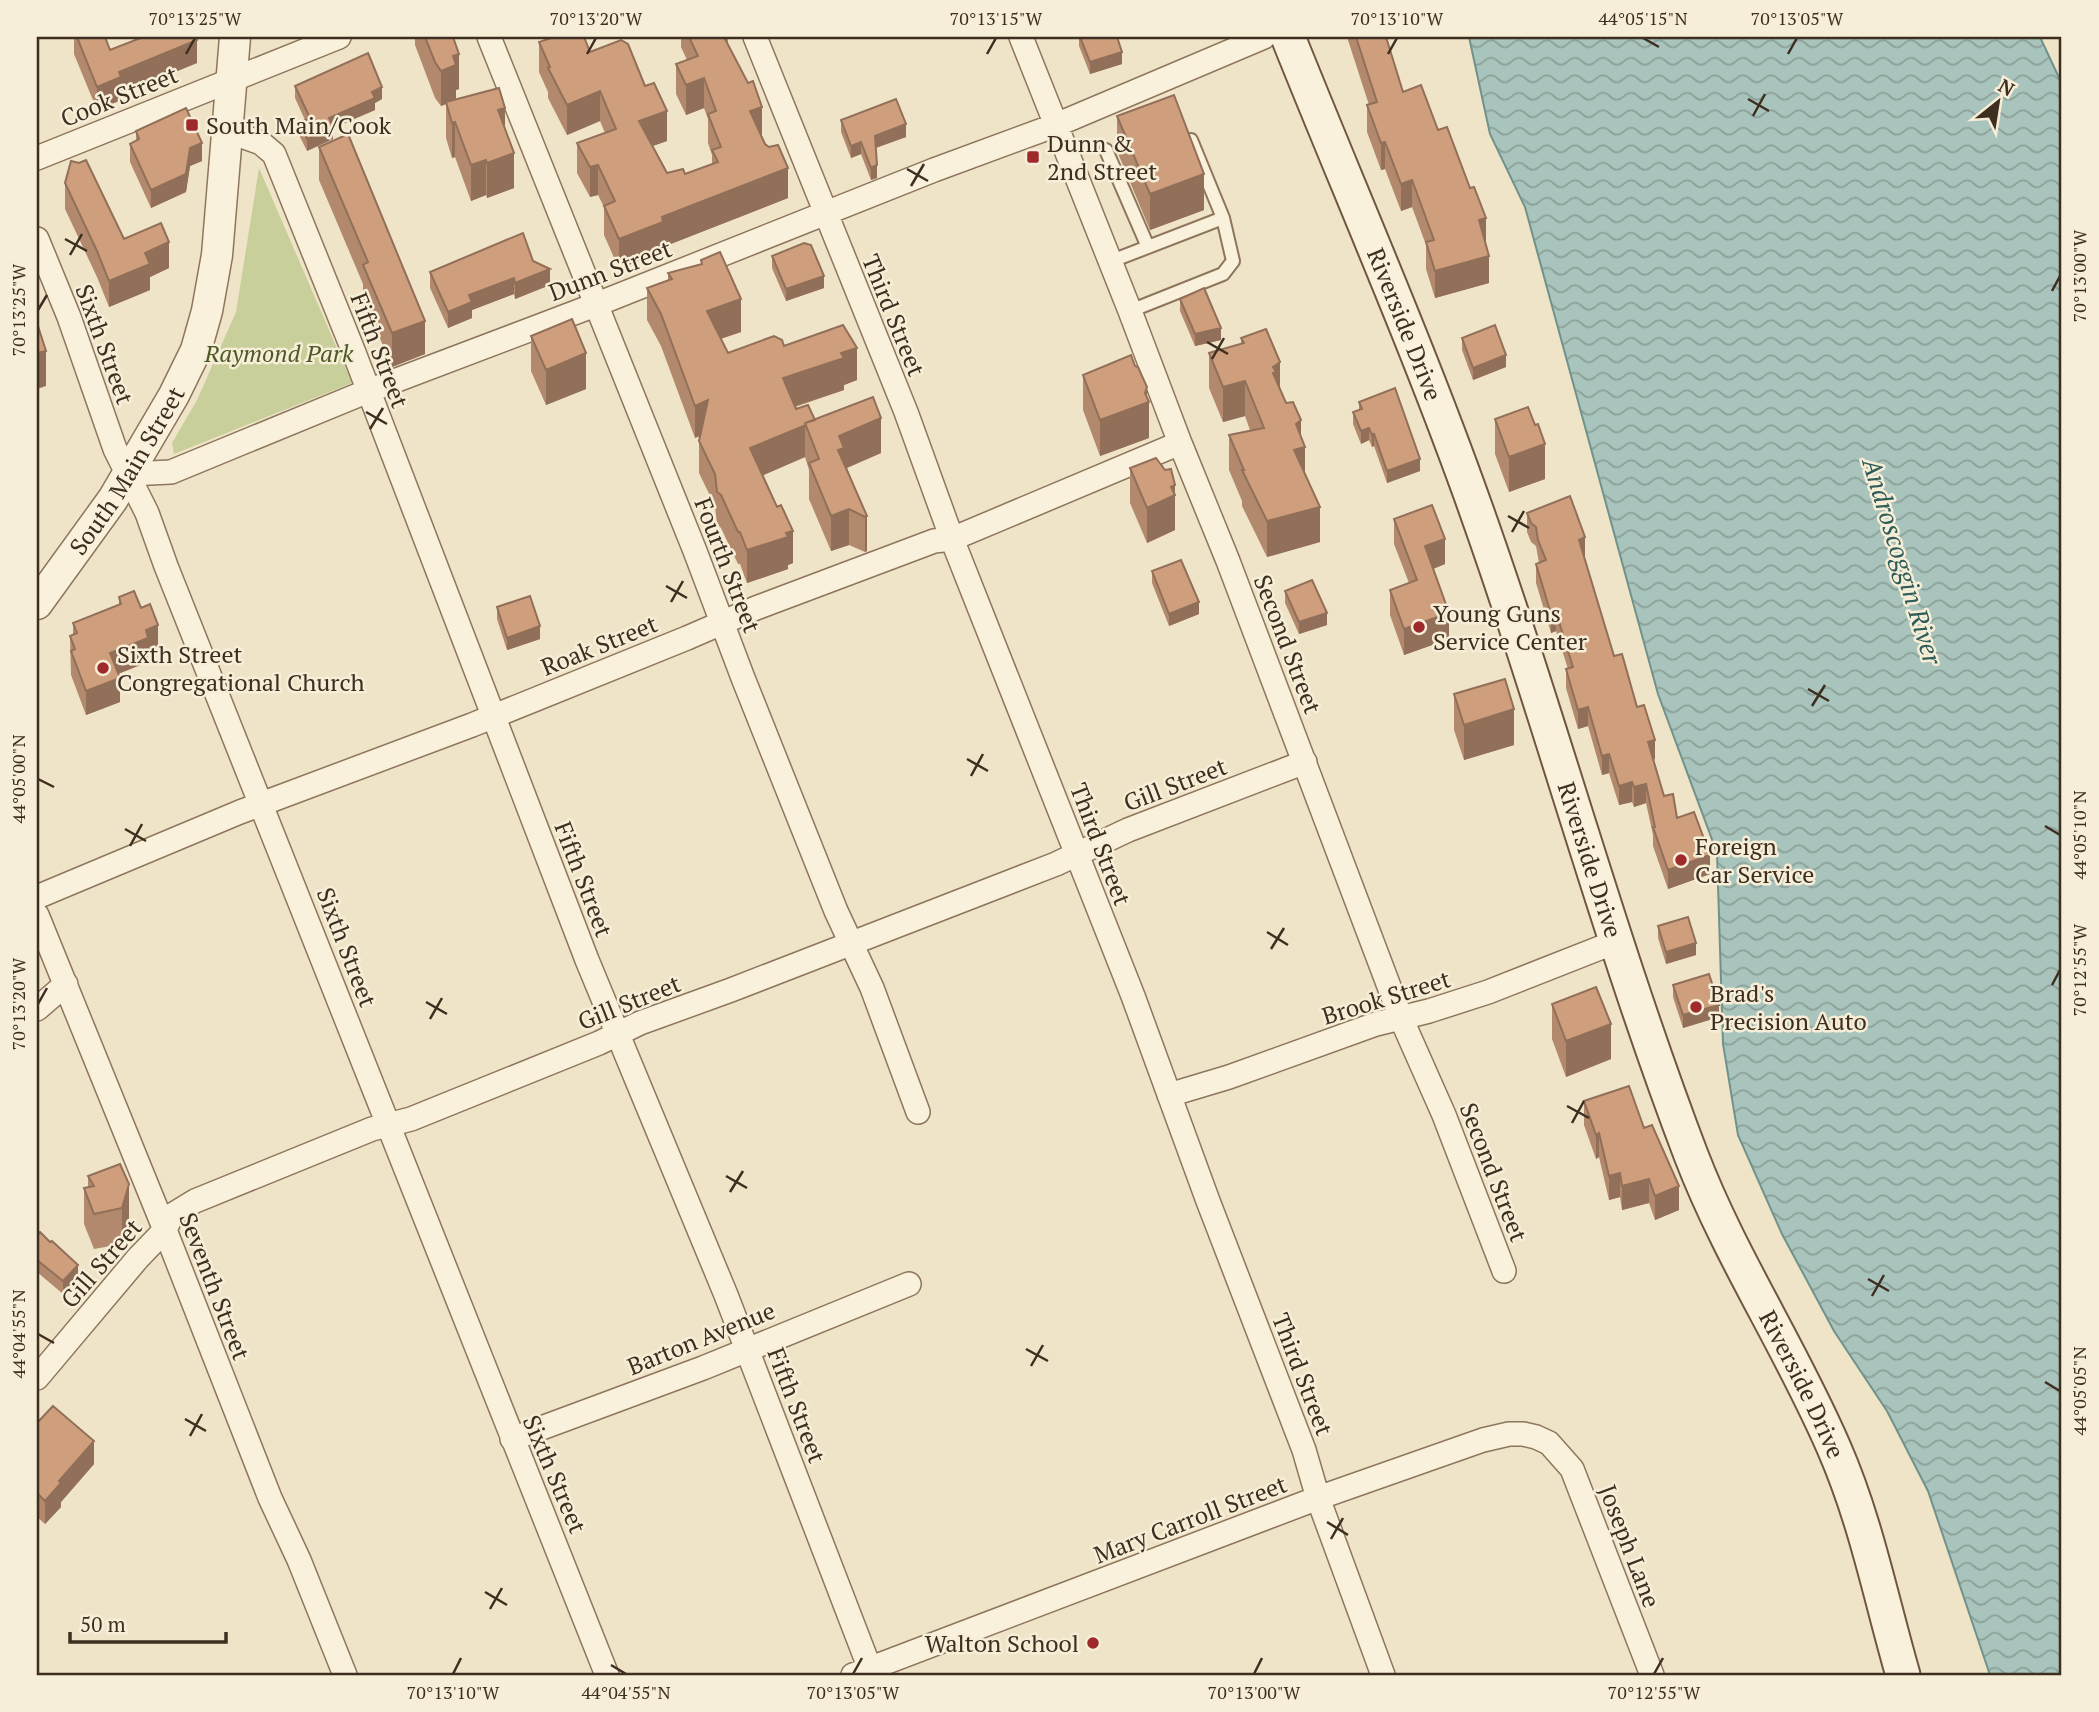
<svg xmlns="http://www.w3.org/2000/svg" width="2099" height="1712" viewBox="0 0 2099 1712" font-family="'PT Serif',serif">
<style>
.green{fill:#c9cf9b}
.water{fill:url(#water-waves);stroke:#6f938a;stroke-width:2}
.lines{fill:none;stroke-linecap:round;stroke-linejoin:round}
.service-casing{stroke:#8d765c;stroke-width:16}
.minor-casing{stroke:#8d765c;stroke-width:26}
.tertiary-casing{stroke:#8d765c;stroke-width:33}
.secondary-casing{stroke:#6f573f;stroke-width:37}
.service{stroke:#faf1dc;stroke-width:12}
.minor{stroke:#faf1dc;stroke-width:23}
.tertiary{stroke:#faf1dc;stroke-width:30}
.secondary{stroke:#faf1dc;stroke-width:33}
.wall{fill:#b2896c}
.shaded-wall{fill:#916f58}
.building{fill:#cf9f7d;stroke:#916f58;stroke-width:2}
.ticks{fill:none;stroke:#3d2e20;stroke-width:2.5}
.poi-dot{fill:#9e2a2b;stroke:#f7eed8;stroke-width:2.5}
.labels{text-anchor:middle;dominant-baseline:central;stroke-width:5;stroke-linejoin:round;paint-order:stroke}
.street-label{font-size:24px;fill:#3d2e20;stroke:#f7eed8}
.poi-label{font-size:24px;fill:#3d2e20;stroke:#f7eed8;text-anchor:start}
.park-label{font-size:24px;font-style:italic;fill:#4d5a26;stroke:#f7eed8}
.water-label{font-size:26px;font-style:italic;fill:#2f5d5a;stroke:#f7eed8}
.neatline{fill:none;stroke:#3d2e20;stroke-width:2.5}
.ticks-label{font-size:18px;text-anchor:middle;fill:#3d2e20}
</style>
<defs>
<pattern id="water-waves" width="16" height="10" patternUnits="userSpaceOnUse" patternTransform="scale(1.75)"><rect width="16" height="10" fill="#a9c4bc"/><path d="M0 5q4-4 8 0t8 0" fill="none" stroke="#8ba098"/></pattern>
</defs>
<rect width="100%" height="100%" fill="#f0e4c8"/>
<path class="green" d="M259,168L352,383L174,454L172,443L197,400L236,312Z"/>
<path class="water" d="M1469,37H2040L2062,84V1675H1990L1928,1491L1887,1411L1834,1331L1782,1234L1738,1135L1723,1044L1717,853L1658,694L1525,207L1490,134Z"/>
<g class="lines">
<defs>
<path id="service" d="M1106,150L1148,247
M1109,262L1223,218
M1130,311L1223,274L1233,261L1223,218L1191,140"/>
<path id="minor" d="M489,37L695,551L743,678L836,911L872,988L918,1112
M755,37L906,412L952,539L1133,996L1208,1201L1304,1450L1318,1498L1383,1675
M1021,37L1130,311L1180,443L1228,561L1401,1018L1444,1115L1504,1271
M228,131L261,143L274,154L353,350L587,960L726,1295L870,1669
M37,158L339,37
M37,239L69,317L115,449L147,513L166,566L607,1675
M128,474L171,472L368,391L595,305L934,170L1056,125L1264,37
M37,897L240,812L472,725L687,638L756,608L934,541L952,539L1180,443
M37,915L165,1230L270,1498L299,1560L345,1675
M37,1009L66,984
M1169,1095L1229,1077L1376,1024L1429,1011L1488,992L1615,942
M37,1378L138,1258L165,1230L172,1215L195,1201L372,1129L411,1119L599,1043L640,1023L731,990L1056,864L1128,830L1305,762
M512,1439L703,1368L909,1284
M853,1675L1318,1498L1483,1440L1509,1434H1523L1536,1437L1549,1443L1572,1469L1652,1675"/>
<g id="tertiary">
<path id="s1" d="M37,604L113,499L174,395L196,350L207,311L217,255L235,37"/>
</g>
<g id="secondary">
<path id="s2" d="M1288,37C1348,187 1413,335 1468,487C1548,708 1607,935 1691,1155C1730,1257 1791,1348 1834,1448C1866,1521 1881,1599 1903,1675"/>
</g>
</defs>
<use href="#service" class="service-casing"/>
<use href="#minor" class="minor-casing"/>
<use href="#tertiary" class="tertiary-casing"/>
<use href="#secondary" class="secondary-casing"/>
<use href="#service" class="service"/>
<use href="#minor" class="minor"/>
<use href="#tertiary" class="tertiary"/>
<use href="#secondary" class="secondary"/>
</g>
<path class="wall" d="M74,37H105L110,50L197,63L121,94V100L97,110L74,54Z
M415,37H453L459,89L456,90V100L505,129L514,188L487,198L486,195L471,201L455,157L452,158L446,138V104L441,106L435,98L415,45Z
M681,37H728V44L762,136L788,198L663,247V251L619,269L604,235V207L598,195L590,197L577,173V143L605,133L600,121L567,135L548,98V92L539,72V42L590,52L667,141L652,146L667,173L685,174L712,164V155L708,143V119L704,108L686,115L676,94V64L687,60L681,47Z
M1079,37H1117L1122,64L1090,74L1079,46Z
M1347,37H1386L1403,92L1438,130L1486,243L1489,283L1435,298L1426,269V245L1412,207L1401,211L1385,169L1381,170L1367,132V105H1369Z
M295,86L382,99L375,103V110L333,128V139L307,151L299,135V123L305,120L295,98Z
M1117,116L1204,210L1150,230L1117,151Z
M841,120L906,137L876,148L877,178L871,180L861,154L851,158L841,132Z
M136,131L202,161L190,166L186,192L151,208L130,162V144L136,141Z
M319,147L425,354L392,367L363,298V284L319,180Z
M65,183L124,239L169,268L150,277V290L109,307L97,277L65,209Z
M772,256L824,288L786,301L772,268Z
M701,260L741,332L721,339L728,353L784,346L857,380L844,385V390L795,407L796,409L881,453L847,468L867,516V551L865,552L849,545L831,551L809,499V470L805,457L763,475L793,563L788,565V569L747,583L740,564H738L721,528L717,524L715,506L699,473V441L700,436L695,438L661,346L647,320V288L668,280V273L701,264Z
M533,261L550,285L515,299L514,294L472,310V318L448,328L430,288V272Z
M1180,299L1221,340L1195,346L1180,311Z
M531,336L586,389L546,405L531,371Z
M1241,338L1280,389L1301,438L1305,475L1320,542L1267,557L1242,506V501L1229,470V435L1250,430L1245,416L1223,422L1209,388V353L1241,344Z
M1462,338L1506,367L1473,380L1462,350Z
M1135,366L1147,398L1149,438L1100,456L1083,410V375Z
M1359,402L1420,471L1387,483L1374,446L1372,447L1369,440L1361,444L1353,424V412L1359,410Z
M1495,419L1535,425L1545,479L1509,492L1495,454Z
M1130,468L1175,485V530L1147,543L1130,503Z
M1527,513L1585,556L1584,557L1614,656L1637,707L1655,759L1654,760L1664,796L1710,874L1668,889L1653,846V835L1646,803L1634,807L1632,802L1619,805L1609,773L1602,775L1588,726L1578,729L1566,688V669H1568L1556,631L1551,633L1536,583V564L1539,563L1536,546L1531,542L1527,532Z
M1394,519L1445,564L1433,569L1449,639L1404,655L1390,615V590L1409,583L1394,544Z
M1152,571L1199,614L1169,626L1152,583Z
M1285,591L1327,625L1299,634L1285,603Z
M119,597L158,649L148,653V662L118,674L120,702L86,715L71,675L70,636L73,634V623L119,605Z
M497,607L540,639L507,650L497,619Z
M1454,694L1514,745L1464,760L1454,730Z
M1658,926L1696,955L1666,964L1658,938Z
M1673,985L1719,1017L1683,1028L1673,997Z
M1552,1004L1611,1059L1566,1077L1552,1039Z
M1584,1101L1644,1128L1679,1210L1655,1220L1649,1203L1622,1210L1620,1197L1609,1200L1599,1157L1596,1159L1584,1125Z
M120,1164L129,1219L122,1244L94,1249L84,1224V1188L88,1187V1176Z
M37,1236L50,1242L78,1277L63,1294L37,1272Z
M37,1423L94,1464L61,1502V1507L45,1524L37,1517Z"/>
<path class="shaded-wall" d="M197,40V63L121,94V100L97,110V87L119,72Z
M1122,52V64L1090,74V62Z
M459,54V89L456,90V100L441,106V71L453,56Z
M704,78V108L686,115V85Z
M382,87V99L375,103V110L333,128V139L307,151V139L329,118L372,92Z
M600,91V121L567,135V105Z
M762,107V136L750,141V111Z
M505,108V144L498,110Z
M667,111V141L639,151V121Z
M455,122V157L452,158V123Z
M906,124V137L875,148V136Z
M861,142V154L851,158V146Z
M1385,142V169L1381,170V143Z
M202,143V161L190,166L186,192L151,208V190L190,148Z
M514,153V188L487,198V163Z
M486,160V195L471,201V165Z
M598,165V195L590,197V167Z
M877,165V178L871,180V168Z
M788,168V198L663,247V251L619,269V239L662,217Z
M1204,174V210L1150,230V194Z
M1412,180V207L1401,211V184Z
M1486,218V245L1479,220Z
M169,242V268L150,277V290L109,307V281L145,253Z
M1489,256V283L1435,298V271Z
M550,269V285L515,299V283Z
M824,276V288L786,301V289Z
M514,278V294L472,310V318L448,328V312L469,295Z
M741,299V332L707,343V311Z
M425,321V354L392,367V333Z
M1221,328V340L1195,346V334Z
M857,348V380L844,385V390L783,410V378L841,353Z
M46,351V386L37,389V353Z
M586,353V389L546,405V370Z
M1506,355V367L1473,380V368Z
M1280,362V397L1273,408V367Z
M1245,381V416L1223,422V387Z
M1147,387V403L1149,402V438L1100,456V420L1145,393Z
M708,400V432L695,438V406Z
M881,418V453L844,469L838,450L839,436Z
M1301,420V448L1305,447V482L1294,450L1296,424Z
M805,425V457L750,481V448Z
M1369,428V440L1361,444V431Z
M1374,434V446L1372,447V435Z
M1545,444V479L1509,492V457Z
M1420,459V471L1387,483V471Z
M1175,485V530L1147,543V508L1171,487Z
M1320,507V542L1267,557V521Z
M849,509V545L831,551V516Z
M867,516V551L865,552V517Z
M793,531V563L788,565V569L747,583V550Z
M1585,537V556L1579,559V540Z
M1445,539V564L1425,572V546Z
M1199,602V614L1169,626V614Z
M1556,612V631L1551,633V614Z
M1327,613V625L1299,634V622Z
M1449,613V639L1404,655V629Z
M158,625V649L148,653V662L110,677V653L146,630Z
M540,626V639L507,650V638Z
M120,678V702L86,715V691Z
M1588,707V726L1578,729V710Z
M1514,709V745L1464,760V725Z
M1655,740V759L1648,761V742Z
M1609,754V773L1602,775V756Z
M1632,782V802L1619,805V786Z
M1646,784V803L1634,807V787Z
M1710,855V874L1668,889V870Z
M1696,943V955L1666,964V952Z
M1719,1005V1017L1683,1028V1015Z
M1611,1024V1059L1566,1077V1041Z
M1599,1133V1157L1596,1159V1135Z
M1620,1173V1197L1609,1200V1176Z
M1649,1179V1203L1622,1210V1186Z
M129,1184V1219L122,1244V1208Z
M1679,1186V1210L1655,1220V1196Z
M78,1265V1277L63,1294V1281Z
M94,1441V1464L61,1502V1507L45,1524V1501L59,1481Z"/>
<path class="building" d="M77,37H105L110,50L143,37H196L197,40L119,72L121,77L97,87Z
M425,37H453L459,54L453,56L456,65L441,71L435,62Z
M554,37H584L590,52L621,40L628,44L645,86L654,83L667,111L639,121L667,173L683,169L685,174L718,162L712,150L721,147L708,114L716,111L704,78L686,85L676,64L698,56L689,37H724L748,83L753,81L762,107L750,111L765,144L769,147L778,145L788,168L662,217L663,222L619,239L604,206L615,201L598,165L590,167L577,143L616,129L600,91L567,105L548,68L550,67L539,42Z
M1080,37H1117L1122,52L1090,62Z
M1356,37H1386L1403,92L1421,85L1438,130L1447,127L1470,188L1474,187L1486,218L1479,220L1489,256L1435,271L1426,242L1434,240L1412,180L1401,184L1385,142L1381,143L1367,105L1377,102Z
M368,53L382,87L372,92L375,98L329,118L333,127L307,139L299,123L310,118L295,86Z
M499,88L505,108L498,110L514,153L487,163L486,160L471,165L455,122L452,123L446,102Z
M1174,95L1204,174L1150,194L1117,116Z
M896,99L906,124L875,136L877,165L871,168L861,142L851,146L841,120Z
M186,108L202,143L190,148L186,174L151,190L130,144L139,139L136,131Z
M348,134L425,321L392,333L363,265L368,262L319,147Z
M86,160L124,239L161,223L169,242L145,253L150,264L109,281L97,251L65,183L71,161L79,163Z
M523,233L533,261L550,269L515,283L514,278L469,295L472,302L448,312L430,272Z
M804,243L811,245L824,276L786,289L772,256Z
M720,252L741,299L707,311L728,353L774,336L782,340L784,346L843,325L857,348L841,353L844,358L783,378L796,409L808,405L815,420L805,423L806,425L750,448L777,507L781,505L793,531L786,533L788,537L747,550L740,532H738L721,495L717,492L715,474L699,441L708,400L695,406L661,314L647,288L672,279L668,273L702,264L701,260Z
M1204,288L1221,328L1195,334L1180,299Z
M572,319L586,353L546,370L531,336Z
M37,323L46,351L37,353Z
M1495,325L1506,355L1473,368L1462,338Z
M1266,329L1280,362L1273,367L1276,372L1273,373L1286,403L1293,402L1301,420L1296,424L1305,447L1294,450L1320,507L1267,521L1242,470H1244L1229,435L1264,428L1245,381L1223,387L1209,353L1244,343L1241,338Z
M1131,355L1135,366L1138,367L1147,387L1145,393L1149,402L1100,420L1083,375Z
M1395,388L1420,459L1387,471L1374,434L1372,435L1369,428L1361,431L1353,412L1362,409L1359,402Z
M873,397L881,418L839,436L844,448L838,450L867,516L865,517L849,509L831,516L809,463L819,459L805,423Z
M1528,407L1535,425L1538,424L1545,444L1509,457L1495,419Z
M1156,458L1165,470L1171,469L1175,485L1171,487L1175,495L1147,508L1130,468Z
M1570,496L1585,537L1579,540L1614,656L1622,654L1637,707L1644,705L1655,740L1648,742L1664,796L1673,794L1677,818L1694,812L1710,855L1668,870L1653,827H1655L1646,784L1634,787L1632,782L1619,786L1609,754L1602,756L1588,707L1578,710L1566,669L1573,667L1556,612L1551,614L1536,564L1546,560L1538,540L1536,527L1531,523L1527,513Z
M1432,505L1445,539L1425,546L1449,613L1404,629L1390,590L1417,580L1394,519Z
M1181,560L1199,602L1169,614L1152,571Z
M1312,580L1327,613L1299,622L1285,591Z
M134,591L141,608L150,604L158,625L146,630L148,638L110,653L120,678L86,691L71,651L75,649L70,636L77,633L73,623L121,604L119,597Z
M530,596L540,626L507,638L497,607Z
M1505,679L1514,709L1464,725L1454,694Z
M1688,917L1696,943L1666,952L1658,926Z
M1709,974L1719,1005L1683,1015L1673,985Z
M1596,987L1611,1024L1566,1041L1552,1004Z
M1629,1086L1644,1128L1652,1125L1679,1186L1655,1196L1649,1179L1622,1186L1620,1173L1609,1176L1599,1133L1596,1135L1584,1101Z
M120,1164L129,1184L122,1208L94,1214L84,1188L94,1186L88,1176Z
M40,1232L50,1242L52,1241L78,1265L63,1281L37,1260L38,1256L37,1255V1236Z
M53,1406L94,1441L59,1481L61,1483L45,1501L37,1493V1423Z"/>
<path class="ticks" d="M1643,38L1659,47M186,54L195,38M587,54L596,38M987,54L996,38M1388,54L1397,38M1788,54L1797,38M1748,99L1769,111M1753,116L1765,94M907,169L928,181M911,186L924,164M65,239L87,251M70,255L82,234M2052,291L2060,276M38,310L47,295M1207,342L1228,354M1212,359L1224,338M366,412L387,424M370,429L383,408M1508,516L1529,528M1512,532L1524,511M666,586L687,598M671,602L683,581M1808,689L1829,701M1812,706L1825,685M967,759L988,771M971,776L983,754M38,779L54,787M2045,826L2060,835M125,829L146,841M130,846L142,824M1267,932L1288,945M1271,949L1284,928M2052,985L2060,970M426,1002L447,1014M38,1004L47,988M430,1019L442,998M1567,1106L1589,1118M1572,1123L1584,1101M726,1176L747,1188M730,1192L743,1171M1868,1279L1889,1291M1872,1296L1884,1275M38,1334L54,1343M1026,1349L1048,1361M1031,1366L1043,1345M2045,1382L2060,1391M185,1419L206,1431M190,1436L202,1414M1327,1522L1348,1535M1331,1539L1343,1518M485,1592L507,1605M490,1609L502,1588M611,1665L626,1674M453,1674L461,1658M853,1674L862,1658M1254,1674L1262,1658M1654,1674L1663,1658"/>
<g class="poi-dot">
<rect x="185" y="118" width="14" height="14" rx="3.5"/>
<rect x="1026" y="150" width="14" height="14" rx="3.5"/>
<circle cx="1419" cy="627" r="7"/>
<circle cx="103" cy="668" r="7"/>
<circle cx="1681" cy="860" r="7"/>
<circle cx="1696" cy="1007" r="7"/>
<circle cx="1093" cy="1643" r="7"/>
</g>
<g class="labels">
<g class="street-label">
<text transform="translate(119 96) rotate(-22)">Cook Street</text>
<text transform="translate(610 270) rotate(-21)">Dunn Street</text>
<text transform="translate(894 315) rotate(68)">Third Street</text>
<text stroke="none"><textPath href="#s2" startOffset="310">Riverside Drive</textPath></text>
<text transform="translate(105 344) rotate(70)">Sixth Street</text>
<text transform="translate(380 350) rotate(69)">Fifth Street</text>
<text stroke="none"><textPath href="#s1" startOffset="161">South Main Street</textPath></text>
<text transform="translate(728 565) rotate(69)">Fourth Street</text>
<text transform="translate(1288 644) rotate(69)">Second Street</text>
<text transform="translate(599 645) rotate(-22)">Roak Street</text>
<text transform="translate(1175 784) rotate(-21)">Gill Street</text>
<text transform="translate(1101 844) rotate(69)">Third Street</text>
<text stroke="none"><textPath href="#s2" startOffset="877">Riverside Drive</textPath></text>
<text transform="translate(584 879) rotate(69)">Fifth Street</text>
<text transform="translate(347 947) rotate(69)">Sixth Street</text>
<text transform="translate(1386 997) rotate(-17)">Brook Street</text>
<text transform="translate(629 1002) rotate(-22)">Gill Street</text>
<text transform="translate(1494 1172) rotate(69)">Second Street</text>
<text transform="translate(101 1263) rotate(-49)">Gill Street</text>
<text transform="translate(215 1286) rotate(69)">Seventh Street</text>
<text transform="translate(701 1338) rotate(-22)">Barton Avenue</text>
<text transform="translate(1303 1374) rotate(69)">Third Street</text>
<text stroke="none"><textPath href="#s2" startOffset="1444">Riverside Drive</textPath></text>
<text transform="translate(797 1405) rotate(69)">Fifth Street</text>
<text transform="translate(555 1474) rotate(67)">Sixth Street</text>
<text transform="translate(1190 1519) rotate(-21)">Mary Carroll Street</text>
<text transform="translate(1630 1546) rotate(69)">Joseph Lane</text>
</g>
<g class="poi-label">
<text x="206" y="125">South Main/Cook</text>
<text x="1047" y="143">Dunn &amp;<tspan x="1047" dy="28">2nd Street</tspan></text>
<text x="1433" y="613">Young Guns<tspan x="1433" dy="28">Service Center</tspan></text>
<text x="117" y="654">Sixth Street<tspan x="117" dy="28">Congregational Church</tspan></text>
<text x="1695" y="846">Foreign<tspan x="1695" dy="28">Car Service</tspan></text>
<text x="1710" y="993">Brad's<tspan x="1710" dy="28">Precision Auto</tspan></text>
<text x="1079" y="1643" text-anchor="end">Walton School</text>
</g>
<g class="park-label">
<text x="279" y="353">Raymond Park</text>
</g>
<g class="water-label">
<text transform="translate(1903 561) rotate(73)">Androscoggin River</text>
</g>
</g>
<rect width="2099" height="1712" fill="none" stroke="#f7eed8" stroke-width="77"/>
<g transform="translate(1998 102) rotate(30)" stroke="#f7eed8" stroke-width="5" paint-order="stroke">
<path d="M0-5L12 26L0 18L-12 26Z" fill="#3d2e20"/>
<text y="-10" font-size="19" font-weight="bold" text-anchor="middle" fill="#3d2e20">N</text>
</g>
<path d="M70 1632v10h156v-10" fill="none" stroke="#3d2e20" stroke-width="3.5"/>
<text x="80" y="1632" font-size="21" fill="#3d2e20" stroke="#f7eed8" stroke-width="5" paint-order="stroke">50 m</text>
<rect x="38" y="38" width="2022" height="1636" class="neatline"/>
<g class="ticks-label">
<text x="195" y="25">70°13'25"W</text>
<text x="596" y="25">70°13'20"W</text>
<text x="996" y="25">70°13'15"W</text>
<text x="1397" y="25">70°13'10"W</text>
<text x="1643" y="25">44°05'15"N</text>
<text x="1797" y="25">70°13'05"W</text>
<text transform="translate(2080 276) rotate(-90)" y="6">70°13'00"W</text>
<text transform="translate(19 310) rotate(-90)" y="6">70°13'25"W</text>
<text transform="translate(19 779) rotate(-90)" y="6">44°05'00"N</text>
<text transform="translate(2080 835) rotate(-90)" y="6">44°05'10"N</text>
<text transform="translate(2080 970) rotate(-90)" y="6">70°12'55"W</text>
<text transform="translate(19 1004) rotate(-90)" y="6">70°13'20"W</text>
<text transform="translate(19 1334) rotate(-90)" y="6">44°04'55"N</text>
<text transform="translate(2080 1391) rotate(-90)" y="6">44°05'05"N</text>
<text x="453" y="1699">70°13'10"W</text>
<text x="626" y="1699">44°04'55"N</text>
<text x="853" y="1699">70°13'05"W</text>
<text x="1254" y="1699">70°13'00"W</text>
<text x="1654" y="1699">70°12'55"W</text>
</g>
</svg>
